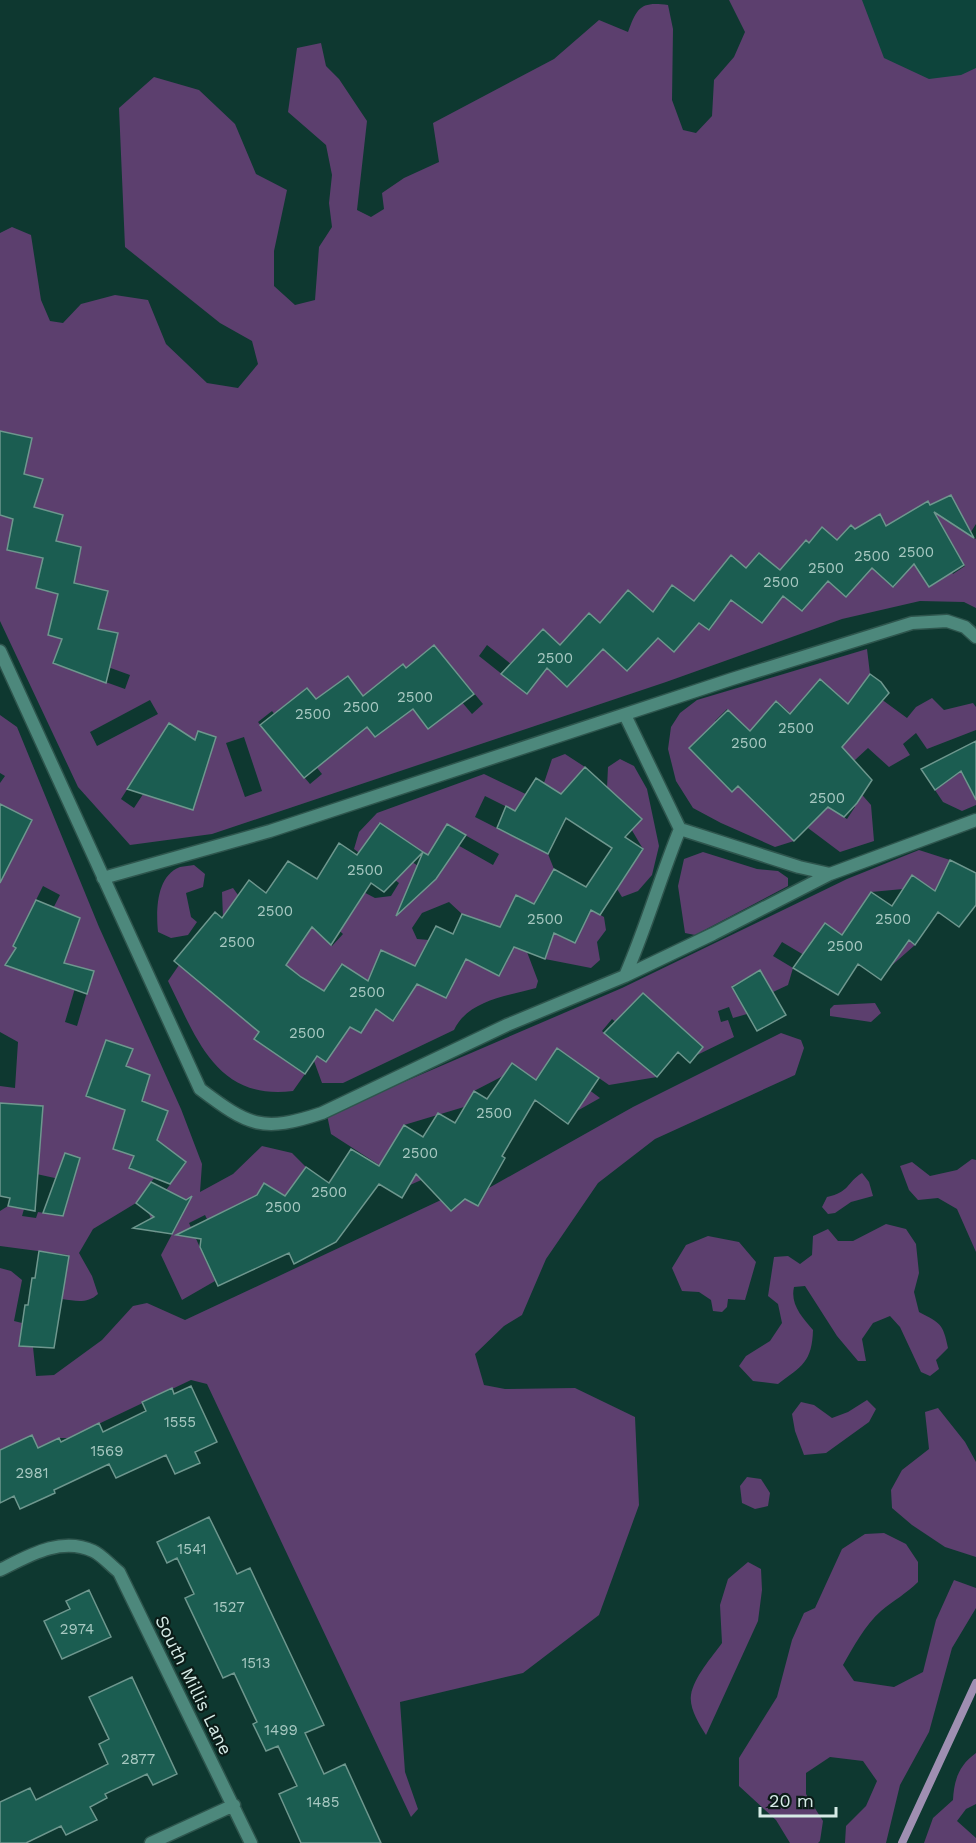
<svg xmlns="http://www.w3.org/2000/svg" width="976" height="1843" viewBox="0 0 976 1843" font-family="'Work Sans',sans-serif">
<style>
.built{fill:#0d443b}
.green{fill:#5c3f6e;fill-rule:evenodd}
.lines{fill:none;stroke-linecap:round;stroke-linejoin:round}
.stream{stroke:#9f8fb2;stroke-width:8}
.building{fill:#1b5d51;stroke:#6e978e;stroke-width:1.5}
.street-casing{stroke:#2e554d;stroke-width:15}
.street{stroke:#4d887c;stroke-width:12}
.labels{text-anchor:middle;dominant-baseline:central;stroke-width:4.5;stroke-linejoin:round;paint-order:stroke}
.number-label{font-size:15px;fill:#a7c8c1}
.street-label{font-size:18px;fill:#d6ebe6;stroke:#0b1c18}
</style>
<rect width="100%" height="100%" fill="#0e3830"/>
<path class="built" d="M820,0H976V80L867,122Z"/>
<path class="green" d="M729,0H862L884,58L929,79L961,75L976,68V524L969,535L976,539V608L964,602L920,601L842,619L666,682L212,834L130,845L78,787L0,621V515L58,530L63,515L0,499V233L12,227L31,235L41,300L50,321L63,323L81,304L115,295L148,300L166,344L207,383L238,388L258,364L252,341L220,323L125,247L119,108L154,77L199,90L235,124L256,174L287,190L274,251V286L295,305L315,300L319,247L332,227L329,203L332,175L326,145L288,112L297,48L321,43L326,66L339,79L367,121L357,210L371,217L384,209L382,193L404,178L439,162L433,123L554,59L599,20L628,32C637,8 640,1 668,5L673,29L672,100L683,130L696,133L712,116L714,80L734,57L745,32ZM928,501L965,566L953,574L915,509ZM851,525L905,574L894,587L839,538ZM889,526L943,578L929,587ZM822,527L833,536L825,546L814,537ZM11,531L81,547L78,565L7,550ZM758,553L813,598L803,611L748,567ZM719,570L762,623L709,583ZM39,574L108,591L104,605L36,588ZM672,586L718,618L710,630L663,598ZM628,591L685,639L618,602ZM589,613L638,659L628,671L578,625ZM52,618L118,633L114,651L48,635ZM543,629L584,669L567,687L526,648ZM434,645L483,704L472,714L422,655ZM487,645L535,683L527,694L479,656ZM58,649L130,675L125,689L53,663ZM402,664H403L428,729L388,677ZM348,677L387,728L375,737L335,686ZM306,688H307L348,742L291,701ZM150,700L158,714L97,746L90,732ZM272,711L322,774L310,784L258,722ZM169,724L183,733L134,808L121,799ZM216,737L193,810L175,804H174ZM244,737L262,791L245,797L226,743Z
M867,649L870,674L862,685L907,718L916,707L932,698L944,710L973,703L976,707V730L927,749L916,733L903,744L910,755L889,767L868,748L842,772L871,805L874,841L840,852L808,828L815,820L760,808L794,841L775,847L721,823L693,808L676,781L668,749L671,727L680,713L697,700ZM820,680L866,719L856,731ZM777,701L825,745L767,712ZM727,709L782,765L770,776L715,721ZM701,736L744,780L732,792L689,748ZM807,776L855,807L847,819L799,788Z
M0,715L17,727L99,927L181,1109L202,1164L200,1192L233,1174L262,1146L292,1153L306,1167L297,1179L291,1199L264,1183L222,1250L205,1215L189,1223L215,1281L182,1300L161,1255L189,1202L176,1195L155,1233L149,1213L186,1163L173,1152L136,1203L93,1229L79,1253L92,1276L98,1294C87,1304 76,1301 62,1299L68,1255L0,1246V1211L8,1206L24,1209L22,1216L36,1218L38,1212L63,1216L73,1182L0,1166V1086L15,1088L18,1042L0,1032V883L32,820L19,813L0,849V783L5,776L0,773ZM43,886L60,895L29,955L13,946ZM68,913L80,918L56,983L44,979ZM81,968L93,972L77,1026L65,1022ZM106,1040L132,1049L112,1105L86,1096ZM138,1071L150,1075L124,1153L113,1149ZM154,1106L168,1111L143,1173L129,1168Z
M565,754L585,767L575,778L605,806L599,818L544,783L552,759Z
M620,759L634,766L647,789L659,846L652,875L638,891L622,897L617,889L643,849L607,788L608,767Z
M956,761L976,777V805L962,811L943,802L935,790Z
M484,774L538,800L535,821L485,796L475,817L548,854L554,869L546,884L604,917L606,930L597,942L600,960L591,968L545,959L549,946L462,914L449,902L422,913L412,928L417,939L429,940L499,976L507,962L506,944L527,952L538,981L536,988C507,996 468,1000 454,1030L343,1083H322L314,1061L263,1027L255,1039L305,1074L293,1091C216,1101 196,1037 168,981L179,965L234,1011L223,918L222,892L233,888L238,895L302,942L313,926L348,919L358,904L341,894L352,886L375,898L391,896L399,883L354,849L359,832L377,813ZM379,823L444,866L436,878L372,835ZM447,825L499,854L493,865L440,835ZM516,895L582,926L575,943L508,911ZM332,924L343,934L332,946L321,935ZM341,964L404,1005L394,1021L331,980ZM375,965L453,984L446,997ZM311,983L370,1018L361,1033L303,997Z
M919,850L950,860L942,877L954,903L912,876L903,889L871,892L860,908L915,945L890,967L825,923L836,974L782,942L773,956L793,968L788,985L773,992L760,970L732,986L747,1014L733,1018L729,1007L718,1011L721,1022L728,1020L734,1037L697,1055L703,1047L643,993L630,1007L650,1050L612,1019L602,1031L657,1077L609,1085L557,1049L549,1060L600,1098L577,1111L512,1063L503,1076L474,1091L464,1107L404,1125L388,1152L428,1177L410,1185L331,1134L327,1115L622,988L847,879Z
M703,852L757,869L778,871L788,878V886L695,935L685,933L678,886L684,859Z
M194,865L205,874L203,887L186,893L191,917L197,922L188,935L171,938L158,932C156,911 156,876 180,867C184,866 190,866 194,865Z
M875,1003L881,1013L871,1022L830,1016V1009L834,1005Z
M781,1033L801,1040L804,1048L795,1075L655,1139L598,1183L546,1259L522,1315L504,1326L475,1354L484,1385L505,1389L575,1388L635,1417L639,1505L599,1615L523,1673L400,1702L405,1772L418,1809L411,1817L207,1384L191,1380L69,1438H59L38,1448L32,1436L0,1450V1268L11,1271L22,1280L14,1321L22,1323L19,1346L33,1347L36,1376L54,1375L102,1340L133,1306L147,1303L185,1320L441,1200L451,1211L463,1198L478,1206L487,1189L633,1107Z
M972,1159L976,1160V1252L957,1209L938,1198L918,1200L909,1190L900,1166L912,1162L930,1176L957,1170Z
M862,1173L869,1182L873,1196L851,1202L835,1213L828,1214L822,1207L827,1197C850,1192 846,1183 862,1173Z
M886,1224L906,1229L916,1244L919,1273L914,1292L919,1312C940,1323 943,1323 948,1348L936,1360L939,1369L930,1376L921,1372L900,1327L890,1316L873,1323L862,1339L866,1361H858L837,1336L805,1286L794,1287C790,1304 802,1317 813,1330C812,1362 802,1366 778,1384L753,1381L739,1366L746,1356L770,1341L782,1323L778,1304L768,1296L774,1257L788,1256L800,1264L812,1255L813,1236L828,1229L838,1241H853Z
M708,1236L739,1242L756,1262L745,1300L728,1299L727,1307L722,1312L713,1311L711,1300L699,1292L682,1291L672,1268L686,1245Z
M867,1400L876,1409L869,1422L826,1453L804,1455L795,1431L792,1414L801,1402L814,1405L832,1418L848,1412Z
M938,1408L965,1442L976,1462V1557L945,1547L912,1525L892,1508L891,1490L902,1470L929,1449L925,1412Z
M747,1477L761,1479L770,1493L768,1506L755,1509L742,1503L740,1486Z
M884,1533L906,1544L918,1562V1582C907,1593 893,1601 881,1611C865,1625 854,1646 843,1665L854,1681L894,1687L923,1672L936,1620L954,1580L976,1588V1608L952,1648L929,1732L900,1785L886,1843H845L846,1826L866,1806L877,1781L863,1761L830,1757L806,1773V1794L823,1821L820,1841L818,1843H790L776,1820L739,1786V1758L777,1697L792,1640L804,1613L815,1608L842,1549L865,1534Z
M748,1562L761,1569L762,1590L758,1621L706,1735C699,1724 689,1708 691,1695C694,1677 712,1657 722,1643L720,1605L728,1579Z
M976,1753V1804L966,1809L957,1821L976,1838V1843H924L933,1818L953,1800C954,1780 959,1765 976,1753Z"/>
<g class="lines">
<path class="stream" d="M902,1843L976,1683"/>
</g>
<path class="building" d="M0,431L32,438L24,474L43,479L34,507L63,515L56,541L81,547L74,583L108,591L98,629L118,633L106,683L53,663L62,639L48,635L58,594L36,588L43,558L7,550L13,519L0,515Z
M951,495L974,538L934,512L964,565L929,587L914,564L893,587L872,568L846,597L828,581L802,611L783,596L762,623L731,600L709,630L699,623L674,652L658,638L627,671L603,649L567,687L547,668L527,694L501,674L543,629L560,645L589,613L600,623L628,590L653,612L672,585L694,601L731,555L746,568L759,553L780,570L806,540L809,543L822,527L837,540L851,525L855,529L880,514L886,526L928,501L930,505Z
M434,645L474,694L428,729L413,709L375,737L367,727L304,778L260,725L307,688L316,699L348,676L363,696L403,664L406,668Z
M870,674L881,682L889,693L842,747L872,780L857,803L844,817L828,807L794,841L738,786L732,792L689,748L728,710L750,731L776,701L790,714L820,679L848,704Z
M169,723L195,740L198,731L216,737L193,810L127,789Z
M976,741V800L961,771L935,790L921,769Z
M585,767L642,819L625,837L643,849L600,915L591,910L575,943L554,933L545,959L514,947L499,976L466,959L446,998L417,984L393,1021L376,1009L361,1033L350,1027L326,1062L317,1056L305,1074L254,1039L259,1032L174,961L215,912L222,918L249,880L266,893L288,861L317,879L339,843L357,855L380,823L423,852L384,892L371,883L331,945L312,927L286,965L301,977L324,991L342,964L368,981L381,950L415,966L436,926L453,934L462,914L500,927L516,895L534,904L554,869L586,887L612,848L566,818L548,854L497,828L506,806L515,811L536,778L561,794Z
M0,804L32,820L0,883Z
M447,824L466,835L436,879L396,916L423,852L428,855Z
M950,860L976,873V905L959,927L938,912L915,945L909,940L881,980L858,964L838,995L793,968L825,923L842,935L871,892L892,906L912,875L935,891Z
M36,900L80,918L64,963L94,971L87,994L5,965L16,948L13,946Z
M760,970L786,1015L757,1031L732,987Z
M643,993L703,1047L690,1063L678,1052L657,1077L604,1033Z
M106,1040L133,1049L126,1066L150,1075L142,1101L168,1111L157,1140L186,1162L170,1184L129,1168L134,1156L113,1149L125,1110L86,1096Z
M557,1048L599,1078L568,1124L535,1100L502,1156L505,1158L478,1206L465,1199L451,1211L416,1174L402,1198L379,1184L336,1242L294,1264L289,1253L218,1286L200,1247L201,1239L176,1235L257,1195L264,1183L285,1196L306,1167L329,1183L351,1149L379,1166L404,1125L423,1137L438,1113L455,1123L474,1091L487,1099L512,1063L536,1080Z
M0,1103L43,1106L35,1211L8,1206L10,1198L0,1196Z
M65,1153L80,1158L63,1216L43,1213Z
M151,1182L186,1200L192,1196L172,1234L133,1228L154,1217L136,1203Z
M39,1251L69,1256L54,1348L19,1346L25,1305H28L32,1278H35Z
M191,1386L217,1442L195,1452L200,1463L175,1474L166,1455L116,1478L109,1464L54,1490L55,1493L20,1509L14,1496L0,1503V1450L32,1435L38,1448L59,1438L61,1442L99,1423L103,1432L146,1411L142,1402L172,1388L174,1394Z
M209,1517L237,1574L250,1568L324,1725L305,1733L324,1774L345,1764L381,1843H301L279,1794L297,1786L278,1746L266,1751L253,1724L257,1722L234,1673L223,1678L185,1598L194,1594L177,1558L167,1563L157,1542Z
M89,1590L111,1637L62,1659L44,1621L70,1609L66,1601Z
M132,1677L177,1774L153,1785L147,1774L105,1794L107,1798L90,1807L97,1820L66,1835L61,1826L26,1843H0V1802L30,1788L36,1800L108,1764L99,1744L109,1739L89,1697Z"/>
<g class="lines">
<defs>
<path id="street" d="M0,651L200,1089C249,1126 262,1133 322,1113L507,1025L625,976L713,934L830,874L976,820
M625,715L680,829L799,867L830,874
M103,878L270,831L732,679L912,623L947,621L965,627L976,637
M625,976C646,928 660,878 680,829
M0,1570C28,1556 61,1536 93,1551C102,1555 111,1566 119,1572L251,1843
M151,1843L234,1805"/>
</defs>
<use href="#street" class="street-casing"/>
<use href="#street" class="street"/>
</g>
<g class="labels">
<g class="number-label">
<text x="916" y="552">2500</text>
<text x="872" y="556">2500</text>
<text x="826" y="568">2500</text>
<text x="781" y="582">2500</text>
<text x="555" y="658">2500</text>
<text x="415" y="697">2500</text>
<text x="361" y="707">2500</text>
<text x="313" y="714">2500</text>
<text x="796" y="728">2500</text>
<text x="749" y="743">2500</text>
<text x="827" y="798">2500</text>
<text x="365" y="870">2500</text>
<text x="275" y="911">2500</text>
<text x="545" y="919">2500</text>
<text x="893" y="919">2500</text>
<text x="237" y="942">2500</text>
<text x="845" y="946">2500</text>
<text x="367" y="992">2500</text>
<text x="307" y="1033">2500</text>
<text x="494" y="1113">2500</text>
<text x="420" y="1153">2500</text>
<text x="329" y="1192">2500</text>
<text x="283" y="1207">2500</text>
<text x="180" y="1422">1555</text>
<text x="107" y="1451">1569</text>
<text x="32" y="1473">2981</text>
<text x="192" y="1549">1541</text>
<text x="229" y="1607">1527</text>
<text x="77" y="1629">2974</text>
<text x="256" y="1663">1513</text>
<text x="281" y="1730">1499</text>
<text x="138" y="1759">2877</text>
<text x="323" y="1802">1485</text>
</g>
<g class="street-label">
<text transform="translate(194 1685) rotate(64)">South Millis Lane</text>
</g>
</g>
<path d="M760 1807v9h76v-9" fill="none" stroke="#d6ebe6" stroke-width="3"/>
<text x="769" y="1807" font-size="18" fill="#d6ebe6" stroke="#0b1c18" stroke-width="4.5" paint-order="stroke">20 m</text>
</svg>
